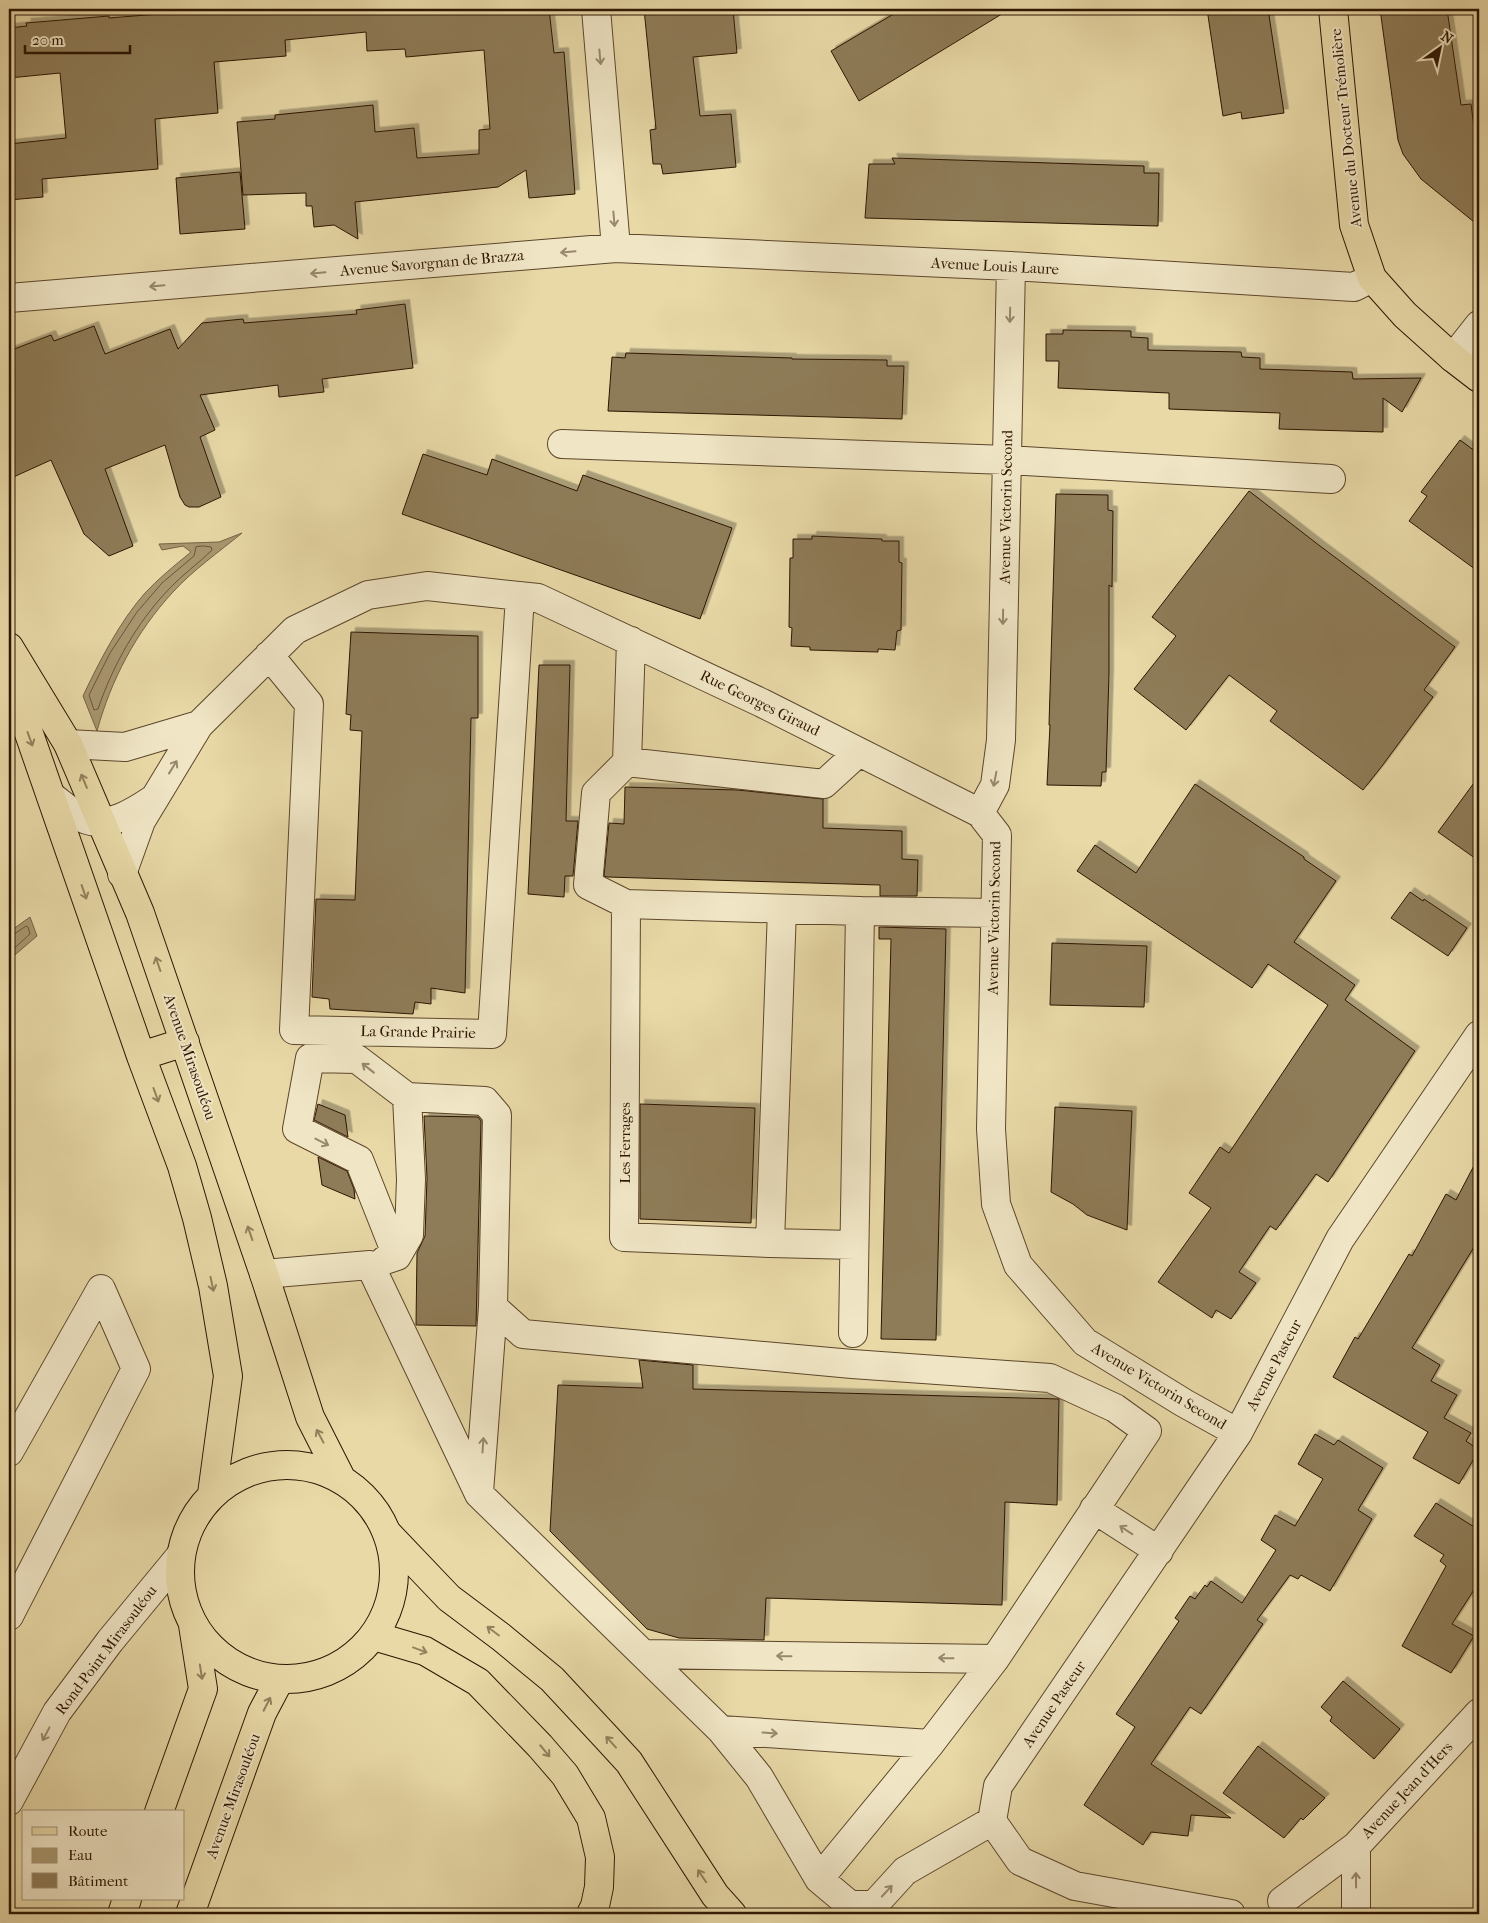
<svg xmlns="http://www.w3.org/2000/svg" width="1488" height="1923" viewBox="0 0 1488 1923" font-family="'IM FELL French Canon',serif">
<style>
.water{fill:#a8966f;stroke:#776243}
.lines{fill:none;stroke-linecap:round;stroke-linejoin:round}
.shore{stroke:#6a5638;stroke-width:1}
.building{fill:#8e7b58;stroke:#2d1502;filter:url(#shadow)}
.minor-casing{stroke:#5c462b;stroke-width:30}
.major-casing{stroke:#2d1502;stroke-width:30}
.highway-casing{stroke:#2d1502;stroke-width:30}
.minor{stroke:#f0e6c6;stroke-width:28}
.major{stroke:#e8d9a7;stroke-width:28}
.highway{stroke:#e8d9a7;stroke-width:28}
.oneway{stroke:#98886e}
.oneway2{stroke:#94815d}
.labels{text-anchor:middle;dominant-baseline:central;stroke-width:4;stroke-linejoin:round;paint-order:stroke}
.street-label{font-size:15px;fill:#2d1502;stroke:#f0e6c6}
</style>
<defs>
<filter id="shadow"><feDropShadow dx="4.5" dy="-4.5" stdDeviation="0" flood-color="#0004"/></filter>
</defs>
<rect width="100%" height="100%" fill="#e8d9a7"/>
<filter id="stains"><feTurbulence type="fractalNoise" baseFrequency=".004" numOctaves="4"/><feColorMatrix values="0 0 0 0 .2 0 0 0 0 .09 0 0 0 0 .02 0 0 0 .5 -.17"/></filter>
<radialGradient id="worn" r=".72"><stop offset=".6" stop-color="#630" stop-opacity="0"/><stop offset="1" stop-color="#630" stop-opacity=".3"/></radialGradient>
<path class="water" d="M242,533C219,552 193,570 173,592C136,632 111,680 97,731L83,696C99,662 120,621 145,593C159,578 175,565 191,552L183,546L162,550L159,544L219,542Z
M30,917L37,936L9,960V932Z"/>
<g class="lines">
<path class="shore" d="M204,546L211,547L212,550C199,563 183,574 170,588C137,622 113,665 98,709L94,710L89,695L110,653L137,612L162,583L194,556L196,547Z
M9,936L13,935L26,926L28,927L30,934L9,953"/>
</g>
<path class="building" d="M208,9H549L554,53L564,52L575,194L529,198L526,170L498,187L355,202L358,239L334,225L314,227L312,206H306V193L243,195L237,122L275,119V115L373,105L375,132L414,128L417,158L479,154V130L490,129L484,50L406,57L405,49L367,51L366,32L285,40L286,56L214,62L218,113L155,119L158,169L42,179L43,197L9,200V144L66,138L60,73L9,78V28L27,26L26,23L109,16V18L208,10Z
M644,9H733L737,53L693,57L700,116L731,114L736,167L663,174L661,164H653L650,130L656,129Z
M902,9H1010L859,101L831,51Z
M1207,9H1268L1284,113L1242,119L1241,112L1223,116Z
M1380,9H1447L1461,105L1471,104L1479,165V226L1421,179L1403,154L1398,140Z
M892,158L1144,166V173H1159L1158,226L865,218L869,164H895Z
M240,172L245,229L180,234L176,178Z
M405,304L413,368L322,379L324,392L279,397L278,385L200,395L215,430L200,437L221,497L199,507H189L185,505L180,497L165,445L105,469L133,546L109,556L84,534L51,460L9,479V351L51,335L54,341L94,326L105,354L170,329L178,349L202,323L243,319L244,323L357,314L356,310Z
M1063,330L1131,331V337L1148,338V350L1241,352L1242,357L1260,358V369L1352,372L1353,379L1421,378L1402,412L1383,398V432L1279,429L1280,413L1169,409V393L1058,388L1059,361H1046V334H1063Z
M626,353L792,358V359L887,360V366H904L902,419L608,411L612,357L625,358Z
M1460,440L1479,454V572L1409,521L1427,496L1421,492Z
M423,454L487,475L492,459L577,491L583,475L732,528L700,619L402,514Z
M1249,491L1320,546L1455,647L1424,690L1433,697L1382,766L1363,790L1270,721L1277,711L1229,675L1186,730L1134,689L1176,636L1152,617Z
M1056,494L1108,495V510L1113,511L1112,587L1109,585V673L1106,772H1102L1101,786L1047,785L1050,725H1049Z
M812,536L882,539V541H899V562L902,563L901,630L897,631L895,650L878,649V652L810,650V647L791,646L792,628L789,627L790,558H793V539H812Z
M351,632L478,636V718H471L465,993L431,988V1004L415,1002L413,1014L330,1009L329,999L312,997L316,899L355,900L362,731L350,730L351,715L346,714Z
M539,665H570L566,821H578L573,876H565L564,897L528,894Z
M1479,776V861L1438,832Z
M1195,784L1304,857V859L1336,881L1294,942L1355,985L1345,1000L1415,1051L1328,1182L1316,1174L1276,1230L1270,1226L1239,1272L1256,1283L1231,1319L1216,1310L1212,1318L1158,1282L1211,1208L1189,1193L1220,1147L1229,1153L1328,1005L1268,964L1252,988L1077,871L1095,845L1136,873Z
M625,787L738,790L823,799V828L902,831V859L918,860L917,896H880V885L607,877L604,876L609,823L624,824Z
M1410,892L1423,901L1424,899L1467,928L1448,956L1391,918Z
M879,927L946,929L936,1340L881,1339L891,939H879Z
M1052,943L1147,946L1144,1007L1050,1005Z
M318,1104L345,1115L348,1137L314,1120Z
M640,1104L755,1108L751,1223L640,1219Z
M1055,1107L1132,1111L1127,1230L1087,1215L1073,1204L1051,1192Z
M424,1116L478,1117L481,1121L476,1326L416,1325L417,1253L425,1236L427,1178Z
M1479,1156V1239L1412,1348L1440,1365L1431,1381L1457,1395L1444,1418L1471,1433L1466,1441L1479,1450L1459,1484L1413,1458L1428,1432L1333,1377L1355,1337L1358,1339L1409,1254L1412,1256L1446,1194L1456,1200Z
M318,1157L347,1171L354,1189L355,1199L322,1185Z
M639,1360L693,1365V1389L1059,1399L1057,1505L1005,1502L1002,1605L766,1598L764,1640L679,1638L647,1629L550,1531L558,1385L643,1388Z
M1315,1434L1334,1445L1338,1440L1383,1468L1358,1510L1372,1519L1330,1591L1301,1575L1298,1579L1290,1575L1257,1620L1263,1624L1201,1714L1190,1707L1151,1764L1231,1818L1191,1815L1188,1836L1151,1832L1143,1845L1084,1805L1135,1727L1116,1714L1179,1621L1175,1618L1190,1596L1195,1599L1205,1585L1207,1587L1211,1581L1242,1603L1276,1550L1261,1540L1275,1515L1295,1526L1323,1479L1298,1464Z
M1436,1503L1479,1530V1582L1452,1624L1474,1636L1451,1673L1402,1646L1446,1566L1440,1561L1444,1555L1414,1536Z
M1343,1681L1400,1729L1374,1759L1330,1721L1332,1717L1321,1707Z
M1258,1746L1325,1798L1303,1820L1301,1818L1284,1838L1223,1793Z"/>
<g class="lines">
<defs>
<path id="minor" d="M596,9L616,248
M9,298L616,248L1011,266L1354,287L1372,278
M1453,358L1479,325
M562,444L1007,460L1331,479
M631,641L627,762L824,784L859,752
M269,655L309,704L294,1030L492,1034L520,596
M68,744L125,747L199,725
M51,796C62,804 74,816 87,820C109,828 134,812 152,800
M980,813L995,785L1001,740L1011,266
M122,874L141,821L199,725L295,630L368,595L427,586L538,598L762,703L980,813L997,835L991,1129L996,1204L1018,1265L1085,1342L1184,1403L1238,1433
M626,904L588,885L596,793L627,762
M782,909L770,1243L624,1237L626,904L860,911
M770,1243L854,1245
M397,1256L359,1160L297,1129L310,1058L357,1059L407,1097L485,1101L497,1115L493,1307L479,1492
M385,1260L397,1256L409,1235L411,1179L407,1097
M264,1274L370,1265L479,1494L721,1730L759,1777L819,1879L850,1905H874L905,1871L992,1821
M493,1307L523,1334L852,1364L1050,1378L1115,1408L1147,1431L995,1659L930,1744L819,1879
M853,1333L860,911L995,913
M9,1452L101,1289L136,1369L9,1616
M1094,1509L1159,1551
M644,1654L995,1659
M721,1730L930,1744
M9,1801L57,1712L110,1641L181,1555
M992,1821L998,1786L1238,1433L1340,1239L1479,1035
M992,1821L1020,1861L1075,1886L1231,1914
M1356,1846V1914
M1282,1901L1356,1846L1479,1713"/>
<path id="major" d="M1333,9L1354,225L1372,278L1405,315L1453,358L1479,378
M9,647L68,744L140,913L264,1274L310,1417L342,1480
M9,676L141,1056L182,1166L197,1218L213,1286L228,1376L212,1494
M141,1056L185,1042
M180 1572a107 107 0 1 1 214 0a107 107 0 1 1-214 0Z
M159,1812L203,1689L193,1625
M122,1914L127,1899
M190,1914L262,1713L280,1679"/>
<path id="highway" d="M387,1533L449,1598L501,1637L552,1679L606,1737L629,1762L715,1895L732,1914
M374,1636L425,1651L478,1682L540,1746L565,1775L591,1818L600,1857L599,1887L595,1906L591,1914"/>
</defs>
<use href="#minor" class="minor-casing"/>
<use href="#major" class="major-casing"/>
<use href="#highway" class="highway-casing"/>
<use href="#minor" class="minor"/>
<use href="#major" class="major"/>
<use href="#highway" class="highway"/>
</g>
<defs><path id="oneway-shaft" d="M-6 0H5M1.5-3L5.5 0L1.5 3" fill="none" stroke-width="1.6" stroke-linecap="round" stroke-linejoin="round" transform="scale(1.25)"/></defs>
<g class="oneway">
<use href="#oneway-shaft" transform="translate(600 57) rotate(85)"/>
<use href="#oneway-shaft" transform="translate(614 219) rotate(85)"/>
<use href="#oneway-shaft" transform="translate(568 252) rotate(175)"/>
<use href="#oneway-shaft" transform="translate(318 273) rotate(175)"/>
<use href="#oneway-shaft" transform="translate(157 286) rotate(175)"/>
<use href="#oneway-shaft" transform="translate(1010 315) rotate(91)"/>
<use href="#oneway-shaft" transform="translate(1003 617) rotate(91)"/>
<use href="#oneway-shaft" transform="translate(173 767) rotate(-58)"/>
<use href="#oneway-shaft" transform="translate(995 779) rotate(101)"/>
<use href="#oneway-shaft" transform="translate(368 1068) rotate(-142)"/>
<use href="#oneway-shaft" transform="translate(322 1142) rotate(27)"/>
<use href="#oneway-shaft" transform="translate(483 1445) rotate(-86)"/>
<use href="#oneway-shaft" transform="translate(1126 1530) rotate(-147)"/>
<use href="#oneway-shaft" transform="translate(784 1656) rotate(-179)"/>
<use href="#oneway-shaft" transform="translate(946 1658) rotate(-179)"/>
<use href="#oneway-shaft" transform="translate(770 1733) rotate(4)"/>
<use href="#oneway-shaft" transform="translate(46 1734) rotate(118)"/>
<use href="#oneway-shaft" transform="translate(1356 1880) rotate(-91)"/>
<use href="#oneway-shaft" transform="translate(887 1891) rotate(-47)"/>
</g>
<g class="oneway2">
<use href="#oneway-shaft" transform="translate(30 739) rotate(70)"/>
<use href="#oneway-shaft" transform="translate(84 781) rotate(-113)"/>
<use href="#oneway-shaft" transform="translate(84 892) rotate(71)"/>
<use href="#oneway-shaft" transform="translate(158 964) rotate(-109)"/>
<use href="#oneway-shaft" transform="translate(156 1095) rotate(70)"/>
<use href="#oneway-shaft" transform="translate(250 1233) rotate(-109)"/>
<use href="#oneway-shaft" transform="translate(212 1284) rotate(78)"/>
<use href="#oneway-shaft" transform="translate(320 1436) rotate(-118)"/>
<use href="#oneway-shaft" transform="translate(493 1631) rotate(-143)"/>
<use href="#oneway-shaft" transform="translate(420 1650) rotate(20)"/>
<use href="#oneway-shaft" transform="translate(201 1672) rotate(81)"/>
<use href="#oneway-shaft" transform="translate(267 1704) rotate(-63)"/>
<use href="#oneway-shaft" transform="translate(611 1742) rotate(-132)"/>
<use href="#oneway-shaft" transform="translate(545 1751) rotate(50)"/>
<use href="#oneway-shaft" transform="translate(702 1876) rotate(-124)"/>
</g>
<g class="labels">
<g class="street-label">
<text transform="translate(1346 128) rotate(-96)">Avenue du Docteur Trémolière</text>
<text transform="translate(432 263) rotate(-5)">Avenue Savorgnan de Brazza</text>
<text transform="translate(995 266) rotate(3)">Avenue Louis Laure</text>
<text transform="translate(1006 507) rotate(-89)">Avenue Victorin Second</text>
<text transform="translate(760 703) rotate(26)">Rue Georges Giraud</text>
<text transform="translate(994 918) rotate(-89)">Avenue Victorin Second</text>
<text transform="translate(418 1032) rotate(1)">La Grande Prairie</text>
<text transform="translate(190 1057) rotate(71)">Avenue Mirasouléou</text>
<text transform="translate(625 1143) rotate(-90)">Les Ferrages</text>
<text transform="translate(1274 1365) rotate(-62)">Avenue Pasteur</text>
<text transform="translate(1159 1386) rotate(31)">Avenue Victorin Second</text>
<text transform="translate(106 1650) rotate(-53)">Rond-Point Mirasouléou</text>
<text transform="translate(1054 1704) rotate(-56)">Avenue Pasteur</text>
<text transform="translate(1407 1790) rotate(-47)">Avenue Jean d'Hers</text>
<text transform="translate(233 1796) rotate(-70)">Avenue Mirasouléou</text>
</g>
</g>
<rect width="1488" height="1923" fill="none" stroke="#e8d9a7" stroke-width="30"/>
<rect x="10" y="10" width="1468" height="1903" fill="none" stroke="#2d1502" stroke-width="2.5"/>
<rect x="15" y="15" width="1458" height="1893" fill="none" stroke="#2d1502"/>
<rect x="22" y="1810" width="162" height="90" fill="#f0e6c6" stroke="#a29278"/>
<rect x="32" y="1827" width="25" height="8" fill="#e8d9a7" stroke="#a29278"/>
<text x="68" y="1836" font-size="15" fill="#2d1502">Route</text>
<rect x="32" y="1848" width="25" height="15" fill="#a8966f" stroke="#a29278"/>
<text x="68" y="1860" font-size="15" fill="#2d1502">Eau</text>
<rect x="32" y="1873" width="25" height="15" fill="#8e7b58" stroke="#a29278"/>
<text x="68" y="1886" font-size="15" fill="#2d1502">Bâtiment</text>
<g transform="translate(1440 48) rotate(33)" stroke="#f0e6c6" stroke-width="4" paint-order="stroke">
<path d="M0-4L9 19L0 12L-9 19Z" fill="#2d1502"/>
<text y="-8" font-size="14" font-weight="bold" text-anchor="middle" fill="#2d1502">N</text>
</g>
<path d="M25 45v8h105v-8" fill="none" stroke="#2d1502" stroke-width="2.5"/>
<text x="32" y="45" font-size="15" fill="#2d1502" stroke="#f0e6c6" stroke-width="4" paint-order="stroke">20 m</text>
<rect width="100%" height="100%" filter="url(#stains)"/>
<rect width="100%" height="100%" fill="url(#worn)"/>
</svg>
